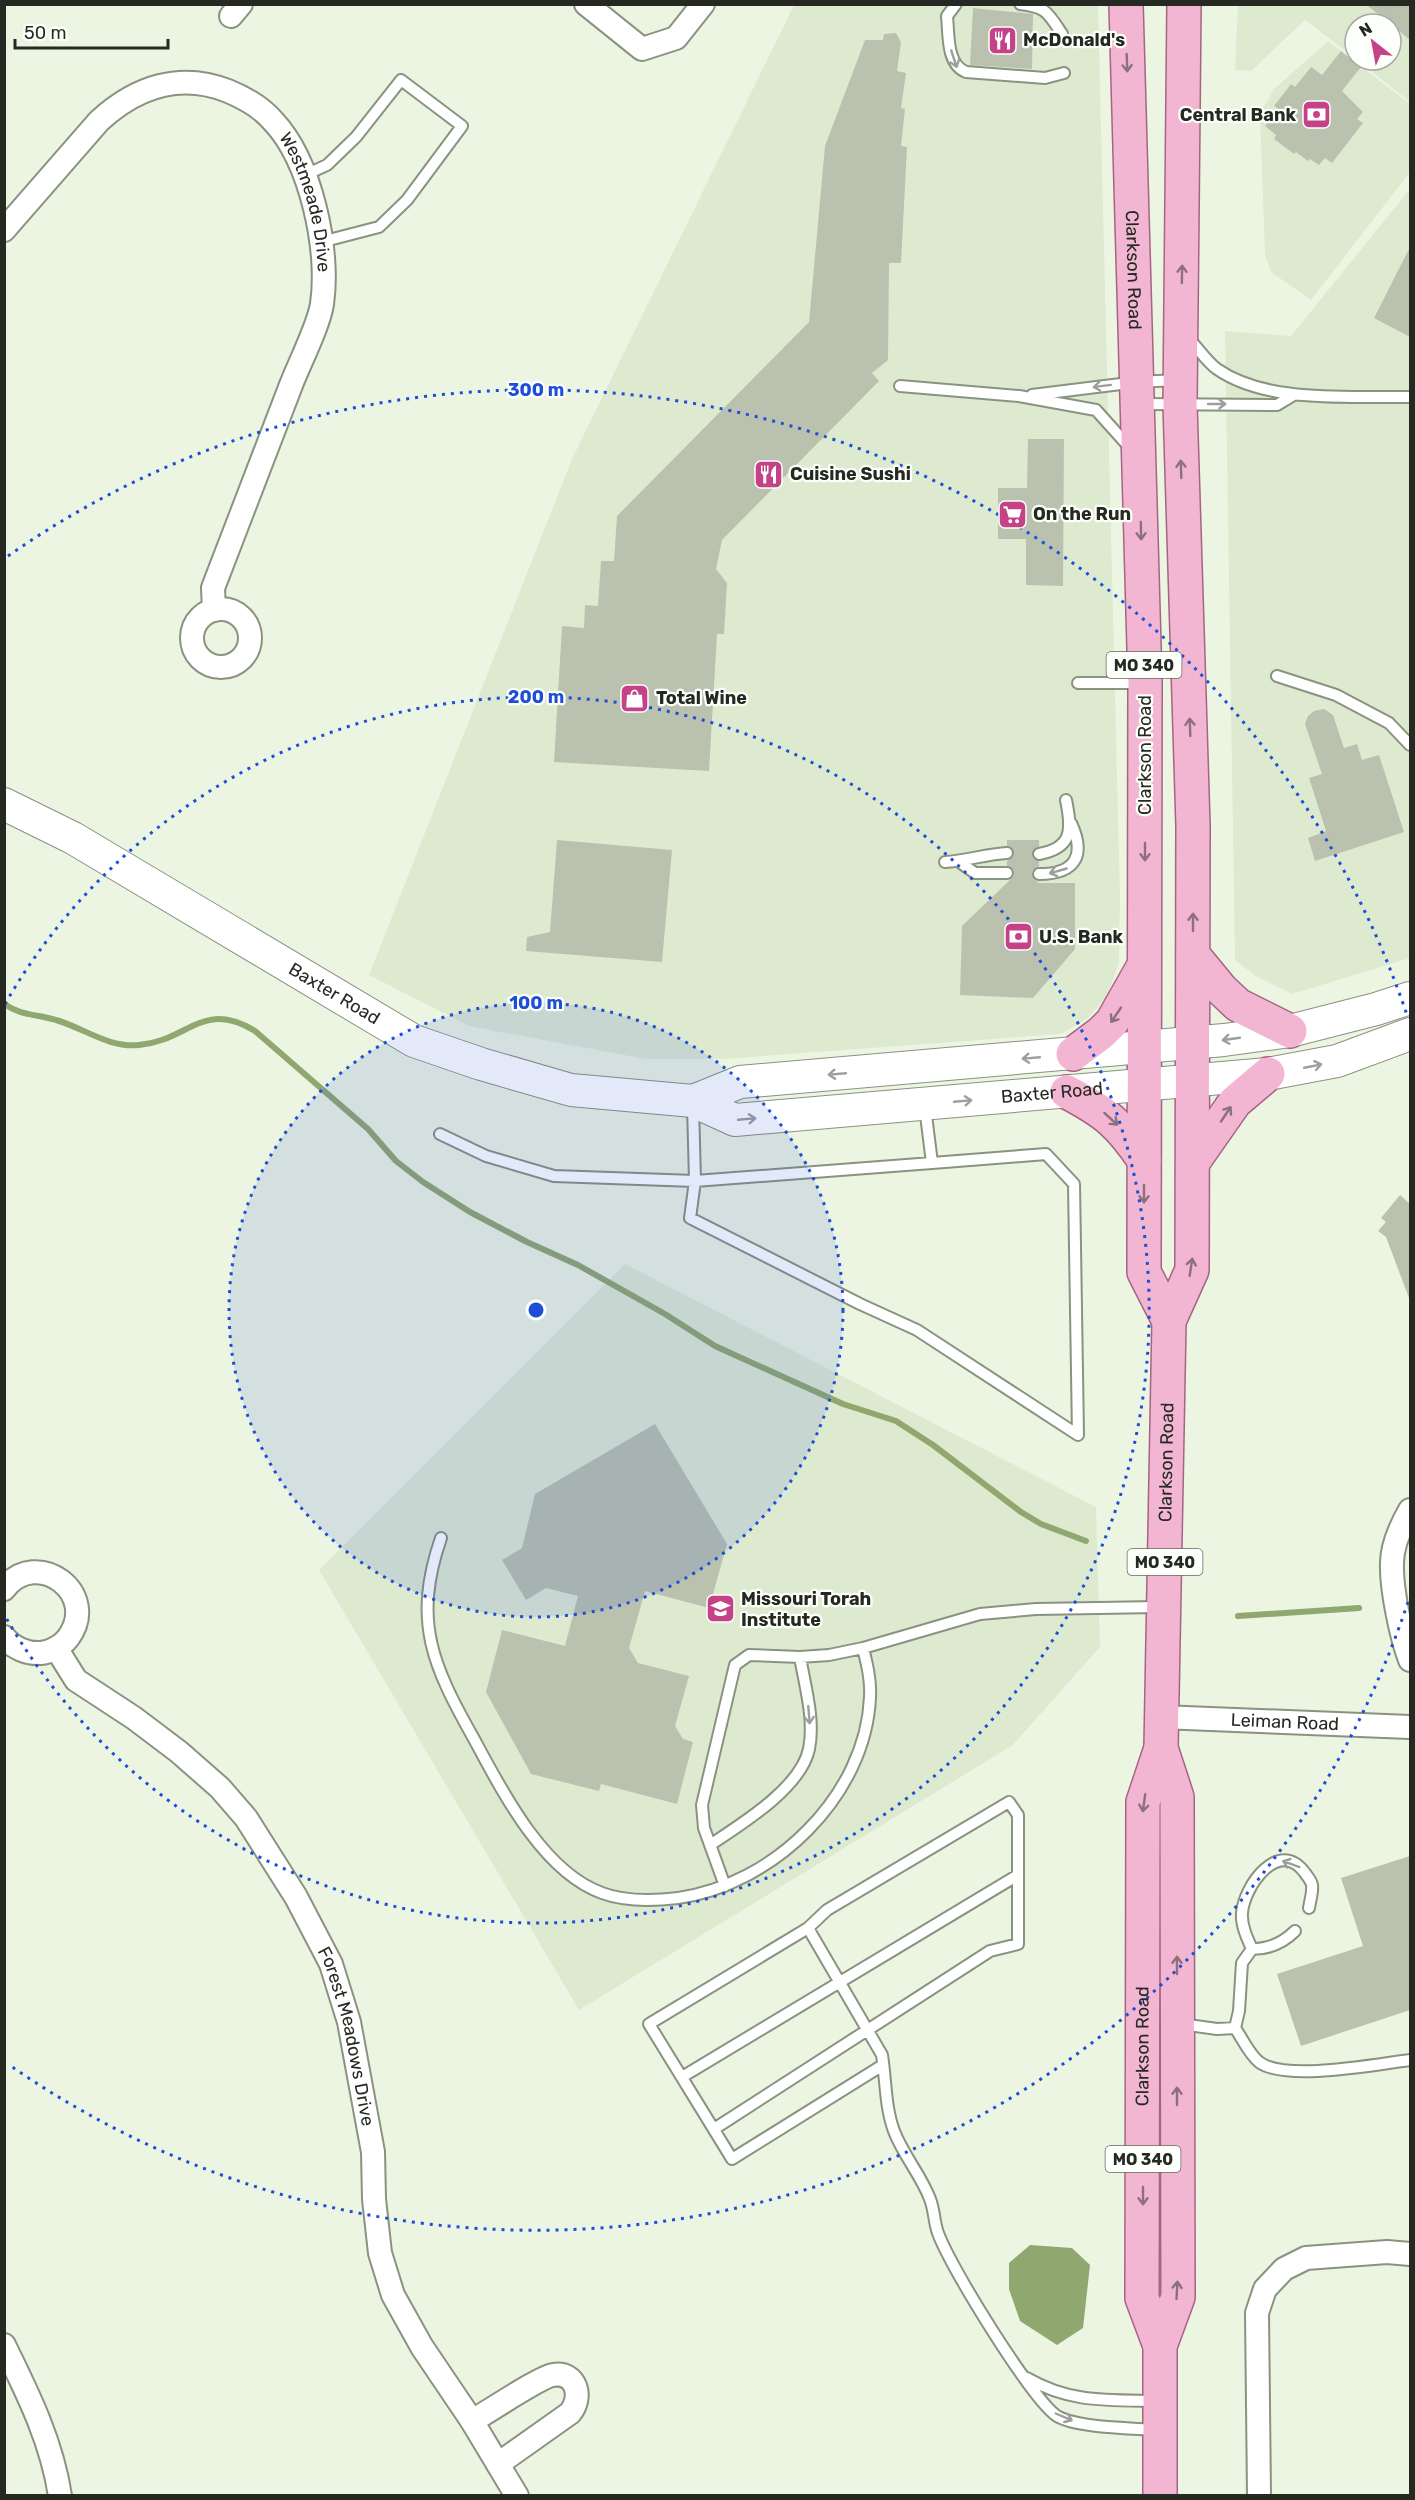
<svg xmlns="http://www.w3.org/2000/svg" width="1415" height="2500" viewBox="0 0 1415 2500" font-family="Rubik,sans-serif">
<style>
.built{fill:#deead0}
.water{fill:#90a870}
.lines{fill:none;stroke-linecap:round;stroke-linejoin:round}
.stream{stroke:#90a870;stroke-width:6}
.building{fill:#bac2af}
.lane-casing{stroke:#8a9280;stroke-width:14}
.street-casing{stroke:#8a9280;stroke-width:26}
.secondary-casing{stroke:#8a9280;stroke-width:34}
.primary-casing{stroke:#a56582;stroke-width:36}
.lane{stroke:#fff;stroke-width:10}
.street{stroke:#fff;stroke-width:22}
.secondary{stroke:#fff;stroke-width:32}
.primary{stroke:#f2b6d3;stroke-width:33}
.oneway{stroke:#9d9f9c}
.oneway2{stroke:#8c707a}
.ring{fill:none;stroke:#1d4ed8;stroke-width:3;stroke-dasharray:3 6}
.labels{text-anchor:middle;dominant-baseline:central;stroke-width:4.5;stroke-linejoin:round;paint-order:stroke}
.shield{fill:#fdfffb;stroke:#666963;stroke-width:1.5}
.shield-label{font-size:16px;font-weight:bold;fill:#262922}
.poi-label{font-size:18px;font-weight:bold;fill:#262922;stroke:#fdfffb;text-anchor:start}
.street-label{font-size:18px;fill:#262922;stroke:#fdfffb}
.centre{fill:#1d4ed8;stroke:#fdfffb;stroke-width:3}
.ring-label{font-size:18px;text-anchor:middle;font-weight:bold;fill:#1d4ed8;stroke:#fdfffb;stroke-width:4.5;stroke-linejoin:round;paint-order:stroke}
</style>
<rect width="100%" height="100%" fill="#ecf5e1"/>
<path class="built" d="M794,5H1098L1120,897L1119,962L1107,996L1088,1018L1061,1034L723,1059H646L469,1026L369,975L572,459Z
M1238,5H1410V102L1357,60H1391V24H1355V58L1305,20L1251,71L1235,70Z
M1328,41L1410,104V172L1311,300L1271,272L1265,255L1260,113L1274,89Z
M1410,189V958L1292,994L1257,977L1235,960L1225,331L1291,336Z
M625,1264L1096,1507L1100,1647L1013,1745L579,2010L319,1570Z"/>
<path class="water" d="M1030,2245L1072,2248L1090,2265L1083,2328L1057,2345L1020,2321L1009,2289V2263Z"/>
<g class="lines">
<path class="stream" d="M4,1004C22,1016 37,1014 56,1020C84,1028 108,1048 139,1045C188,1041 203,999 255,1031L368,1129L396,1161L423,1182L470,1212L527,1242L578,1265L665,1314L715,1346L843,1404L896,1421L933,1445L1021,1512L1041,1524L1086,1541
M1238,1616L1359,1608"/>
</g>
<path class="building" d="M1365,4H1410V40L1391,24Z
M973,8L1033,14L1032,69L970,65Z
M896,33L901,42L897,71L906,73L901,108L905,109L901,146L907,147L901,263H889L888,360L872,373L879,381L722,540L716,569L727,583L724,634H717L709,771L554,762L562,626L584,628L585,605L598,606L601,561H614L617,516L809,322L825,146L865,40H883L884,34Z
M1341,51L1361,67L1342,91L1363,112L1357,119L1363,123L1332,163L1325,158L1319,165L1310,159L1308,161L1296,152L1294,154L1274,139L1276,135L1265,126L1278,109L1274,106L1291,84L1295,87L1311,67L1322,75Z
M1410,247V337L1374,318Z
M1028,439H1064L1063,586L1026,585V539H998V488H1027Z
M1324,709L1333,715L1344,748L1357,744L1362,760L1379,755L1404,832L1315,861L1308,838L1326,831L1309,778L1322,774L1305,724L1308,716L1314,711Z
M557,840L672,850L662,962L526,951L527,937L550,932Z
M1007,840H1039V846L1032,853L1033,859L1039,861V866L1032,871L1035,880L1039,883H1075V949L1033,998L960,995L962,926L1014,876V870L1007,866V861L1013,857L1014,852L1007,846Z
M1400,1195L1410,1204L1409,1298L1386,1237L1378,1231L1386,1222L1381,1218Z
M655,1424L727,1544L709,1608L645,1591L629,1648L638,1663L689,1676L675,1726L683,1739L693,1742L677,1804L601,1784L599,1791L531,1774L486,1692L502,1630L565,1646L578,1596L546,1588L526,1600L502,1560L522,1548L535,1494Z
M1410,1856V2010L1301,2046L1277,1974L1363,1946L1341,1878Z"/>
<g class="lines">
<defs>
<path id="lane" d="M956,4L947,16C949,34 946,64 966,72L1045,78L1064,73
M1020,4C1047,7 1048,13 1062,34
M305,175L327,165L356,137L401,80L462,126L407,200L379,227L321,242
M1189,339C1198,348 1207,362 1217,369C1267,404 1352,396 1410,397
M900,386L1019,396L1096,410L1131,449
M1032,395L1137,382L1178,380
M1142,404L1277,405L1292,396
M1277,676L1336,695L1389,723L1410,745
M1078,683H1141
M1039,854C1073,848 1072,829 1066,800
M958,861L975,873H1007
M945,862C966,861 986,854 1007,853
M1039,874C1076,874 1086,855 1071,823
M693,1105L695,1181L932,1163
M440,1134L486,1156L554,1176L695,1181L690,1218L860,1304L917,1330L1078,1435L1074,1184L1046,1154L932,1163L925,1107
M441,1538C412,1622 433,1666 474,1739C502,1791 543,1872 602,1893C626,1902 653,1901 678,1898C773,1885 866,1796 870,1697C871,1680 867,1664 863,1648
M710,1845C740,1825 801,1788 809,1749C815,1720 805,1686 800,1657
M725,1886L704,1828L702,1805L735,1665L749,1655L800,1657L829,1655L863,1648L980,1614L1036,1609L1159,1607
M1295,1931C1283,1943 1269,1949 1252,1949C1247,1938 1241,1925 1242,1913C1244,1886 1279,1837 1305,1873C1307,1876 1311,1880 1312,1885C1313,1892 1310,1901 1309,1908
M1181,2024L1217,2029L1235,2028C1242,2038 1249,2054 1259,2062C1285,2082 1377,2064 1410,2060
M1235,2028L1239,2011L1242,1963L1252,1949
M883,2065L732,2159L649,2024L808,1928L882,2055C886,2080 885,2107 894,2131C903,2155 921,2175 930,2199C934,2209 934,2220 937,2230C946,2261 1033,2401 1057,2416C1077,2428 1132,2428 1156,2430
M682,2077L1018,1875
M714,2129L990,1951L1018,1944V1815L1009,1802L827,1910L808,1928
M1027,2378C1070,2403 1108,2400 1157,2401"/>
<g id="street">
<path d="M586,4L642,49L676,38L703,4"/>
<path d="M231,16L241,4"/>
<path id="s1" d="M4,230L99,121C136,87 180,72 228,91C245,98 261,107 273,121C311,161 330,250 322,304C319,325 299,364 291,385C265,453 239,520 213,588L214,610"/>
<circle cx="221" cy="638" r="29"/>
<path d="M1410,1510C1402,1524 1392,1546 1392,1563C1391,1588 1401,1636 1410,1660"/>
<path d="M4,1589C37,1546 101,1594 68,1638C62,1646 51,1652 41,1653C27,1654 13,1648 4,1637"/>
<path id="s2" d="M56,1648L76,1680L134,1718L179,1752L220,1788L246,1818L296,1897L331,1964L349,2022L373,2152L374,2199L380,2253L393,2295L422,2347L472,2421L517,2496"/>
<path id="s3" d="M1161,1717L1410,1727"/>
<path d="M4,2345C28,2394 52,2442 60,2496"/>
<path d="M472,2421C488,2412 540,2377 553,2375C577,2371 583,2398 570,2413L498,2464"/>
<path d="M1259,2496L1257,2313L1265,2289L1284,2269L1306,2258L1387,2252L1410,2254"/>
</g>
<g id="secondary">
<path id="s4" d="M4,804L73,838L414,1041L481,1064L571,1090L693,1101L735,1120L1268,1074L1337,1061L1410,1034"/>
<path d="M693,1101L740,1082L1224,1040L1290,1031L1376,1009L1410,998"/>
</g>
<g id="primary">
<path id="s5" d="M1126,4L1145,683L1144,1272L1169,1321"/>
<path d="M1193,955L1221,989L1238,1005L1290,1031"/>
<path d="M1073,1054L1101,1033L1112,1022L1142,969"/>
<path d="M1067,1092C1105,1112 1119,1123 1144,1160"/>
<path d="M1193,1162L1235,1102L1268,1074"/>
<path id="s6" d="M1160,2346L1142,2298L1143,1802L1161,1748L1169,1321L1192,1270L1193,826L1180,404L1184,4"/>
<path d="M1160,2496V2346L1178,2297L1177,1797L1161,1748"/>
</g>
</defs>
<use href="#lane" class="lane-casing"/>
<use href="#street" class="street-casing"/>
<use href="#secondary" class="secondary-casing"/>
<use href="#primary" class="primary-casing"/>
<use href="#lane" class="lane"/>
<use href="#street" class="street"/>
<use href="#secondary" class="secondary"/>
<use href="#primary" class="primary"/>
</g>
<defs><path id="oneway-shaft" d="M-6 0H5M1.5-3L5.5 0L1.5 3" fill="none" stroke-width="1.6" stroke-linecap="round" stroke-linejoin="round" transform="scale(1.5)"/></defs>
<g class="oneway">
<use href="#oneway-shaft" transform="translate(954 59) rotate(72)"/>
<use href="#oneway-shaft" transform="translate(1102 386) rotate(173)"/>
<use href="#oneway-shaft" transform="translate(1217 404)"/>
<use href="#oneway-shaft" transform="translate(1058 871) rotate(164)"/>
<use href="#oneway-shaft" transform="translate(1231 1039) rotate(172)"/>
<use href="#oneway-shaft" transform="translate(1031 1058) rotate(175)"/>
<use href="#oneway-shaft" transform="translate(1313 1066) rotate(-11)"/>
<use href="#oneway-shaft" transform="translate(837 1074) rotate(175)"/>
<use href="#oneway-shaft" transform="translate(963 1101) rotate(-5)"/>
<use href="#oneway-shaft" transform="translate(747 1119) rotate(-5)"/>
<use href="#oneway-shaft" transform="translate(809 1715) rotate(85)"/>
<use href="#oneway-shaft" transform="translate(1291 1864) rotate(-160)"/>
<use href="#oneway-shaft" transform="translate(1064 2417) rotate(23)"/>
</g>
<g class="oneway2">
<use href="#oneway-shaft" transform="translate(1127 63) rotate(88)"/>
<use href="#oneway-shaft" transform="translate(1182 274) rotate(-89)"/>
<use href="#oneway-shaft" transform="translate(1181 469) rotate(-92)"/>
<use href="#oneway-shaft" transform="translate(1141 531) rotate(89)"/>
<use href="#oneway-shaft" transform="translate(1190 727) rotate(-92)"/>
<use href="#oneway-shaft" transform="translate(1145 852) rotate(90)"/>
<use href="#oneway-shaft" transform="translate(1193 922) rotate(-90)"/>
<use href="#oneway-shaft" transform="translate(1116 1015) rotate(124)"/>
<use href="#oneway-shaft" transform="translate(1226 1114) rotate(-56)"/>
<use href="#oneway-shaft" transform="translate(1111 1119) rotate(42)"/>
<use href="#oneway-shaft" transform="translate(1144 1194) rotate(90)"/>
<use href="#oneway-shaft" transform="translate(1191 1267) rotate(-81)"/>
<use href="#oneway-shaft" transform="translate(1144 1803) rotate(98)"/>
<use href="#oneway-shaft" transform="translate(1177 1965) rotate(-90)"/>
<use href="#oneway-shaft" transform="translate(1177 2096) rotate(-90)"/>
<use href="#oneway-shaft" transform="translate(1143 2196) rotate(90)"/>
<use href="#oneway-shaft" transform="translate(1177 2290) rotate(-87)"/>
</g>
<circle cx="536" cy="1310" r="307" fill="#1d4ed8" fill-opacity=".12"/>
<g class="ring">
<circle cx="536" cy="1310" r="307"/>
<path d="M5 1004A613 613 0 1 1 5 1616"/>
<path d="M1408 1602A920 920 0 0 1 8 2064M8 556A920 920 0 0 1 1408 1018"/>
</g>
<defs>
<symbol id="restaurant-square" viewBox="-11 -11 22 22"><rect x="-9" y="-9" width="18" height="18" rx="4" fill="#c54289" stroke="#fdfffb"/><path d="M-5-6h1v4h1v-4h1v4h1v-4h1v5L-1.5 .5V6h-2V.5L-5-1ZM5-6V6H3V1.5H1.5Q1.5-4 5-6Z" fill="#fff"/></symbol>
<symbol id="bank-square" viewBox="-11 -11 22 22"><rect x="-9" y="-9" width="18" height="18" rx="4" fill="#c54289" stroke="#fdfffb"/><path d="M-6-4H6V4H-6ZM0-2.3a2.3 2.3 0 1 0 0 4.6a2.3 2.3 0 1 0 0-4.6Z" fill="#fff"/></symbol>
<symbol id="supermarket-square" viewBox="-11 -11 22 22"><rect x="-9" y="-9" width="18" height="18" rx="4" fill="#c54289" stroke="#fdfffb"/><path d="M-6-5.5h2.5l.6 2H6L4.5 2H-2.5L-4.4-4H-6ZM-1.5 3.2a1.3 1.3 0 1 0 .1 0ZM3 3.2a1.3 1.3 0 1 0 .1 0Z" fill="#fff"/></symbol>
<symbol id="shop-square" viewBox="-11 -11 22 22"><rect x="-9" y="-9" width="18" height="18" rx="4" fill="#c54289" stroke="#fdfffb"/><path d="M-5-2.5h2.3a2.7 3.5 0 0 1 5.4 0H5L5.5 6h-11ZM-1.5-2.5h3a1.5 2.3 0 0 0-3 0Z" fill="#fff"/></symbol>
<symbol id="school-square" viewBox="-11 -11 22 22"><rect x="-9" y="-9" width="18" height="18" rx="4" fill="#c54289" stroke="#fdfffb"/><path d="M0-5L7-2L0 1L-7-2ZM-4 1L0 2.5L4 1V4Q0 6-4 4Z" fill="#fff"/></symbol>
</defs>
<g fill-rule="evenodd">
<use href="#restaurant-square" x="986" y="24" width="33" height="33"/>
<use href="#bank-square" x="1300" y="98" width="33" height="33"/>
<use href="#restaurant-square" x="752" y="458" width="33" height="33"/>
<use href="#supermarket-square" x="996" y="498" width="33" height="33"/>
<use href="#shop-square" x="618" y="682" width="33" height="33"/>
<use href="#bank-square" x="1002" y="920" width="33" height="33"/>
<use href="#school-square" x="704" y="1592" width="33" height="33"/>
</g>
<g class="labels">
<g class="shield">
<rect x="1106.5" y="652" width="75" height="26" rx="4.5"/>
<rect x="1127.5" y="1549" width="75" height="26" rx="4.5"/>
<rect x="1105.5" y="2146" width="75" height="26" rx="4.5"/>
</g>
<g class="shield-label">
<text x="1144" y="665">MO 340</text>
<text x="1165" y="1562">MO 340</text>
<text x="1143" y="2159">MO 340</text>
</g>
<g class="poi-label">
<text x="1023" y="40">McDonald's</text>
<text x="1296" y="115" text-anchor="end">Central Bank</text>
<text x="790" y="474">Cuisine Sushi</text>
<text x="1033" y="514">On the Run</text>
<text x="656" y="698">Total Wine</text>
<text x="1039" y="937">U.S. Bank</text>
<text x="741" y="1599">Missouri Torah<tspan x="741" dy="21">Institute</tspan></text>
</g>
<g class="street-label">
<text stroke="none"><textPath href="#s1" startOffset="429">Westmeade Drive</textPath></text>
<text stroke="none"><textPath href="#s5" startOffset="266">Clarkson Road</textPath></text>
<text transform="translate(1145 755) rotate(-90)">Clarkson Road</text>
<text stroke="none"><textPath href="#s4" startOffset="381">Baxter Road</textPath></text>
<text stroke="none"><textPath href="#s4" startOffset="1125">Baxter Road</textPath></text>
<text stroke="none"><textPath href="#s6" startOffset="890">Clarkson Road</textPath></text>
<text stroke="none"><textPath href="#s3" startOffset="124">Leiman Road</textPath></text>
<text stroke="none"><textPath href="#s2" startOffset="501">Forest Meadows Drive</textPath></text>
<text stroke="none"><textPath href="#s6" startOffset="303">Clarkson Road</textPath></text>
</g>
</g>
<circle cx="536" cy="1310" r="9" class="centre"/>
<g class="ring-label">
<text x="536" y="396">300 m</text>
<text x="536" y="703">200 m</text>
<text x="536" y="1009">100 m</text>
</g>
<rect width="1415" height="2500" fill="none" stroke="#262922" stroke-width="12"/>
<g transform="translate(1373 42) rotate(329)"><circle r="28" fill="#fdfffb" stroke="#a7a9a4" stroke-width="1.5"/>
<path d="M0-4.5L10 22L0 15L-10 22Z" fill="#c54289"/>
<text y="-9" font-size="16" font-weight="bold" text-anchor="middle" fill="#262922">N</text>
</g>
<path d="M15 39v9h153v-9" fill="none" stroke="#262922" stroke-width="3"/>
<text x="24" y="39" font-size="18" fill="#262922" stroke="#fdfffb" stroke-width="4.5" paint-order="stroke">50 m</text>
</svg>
